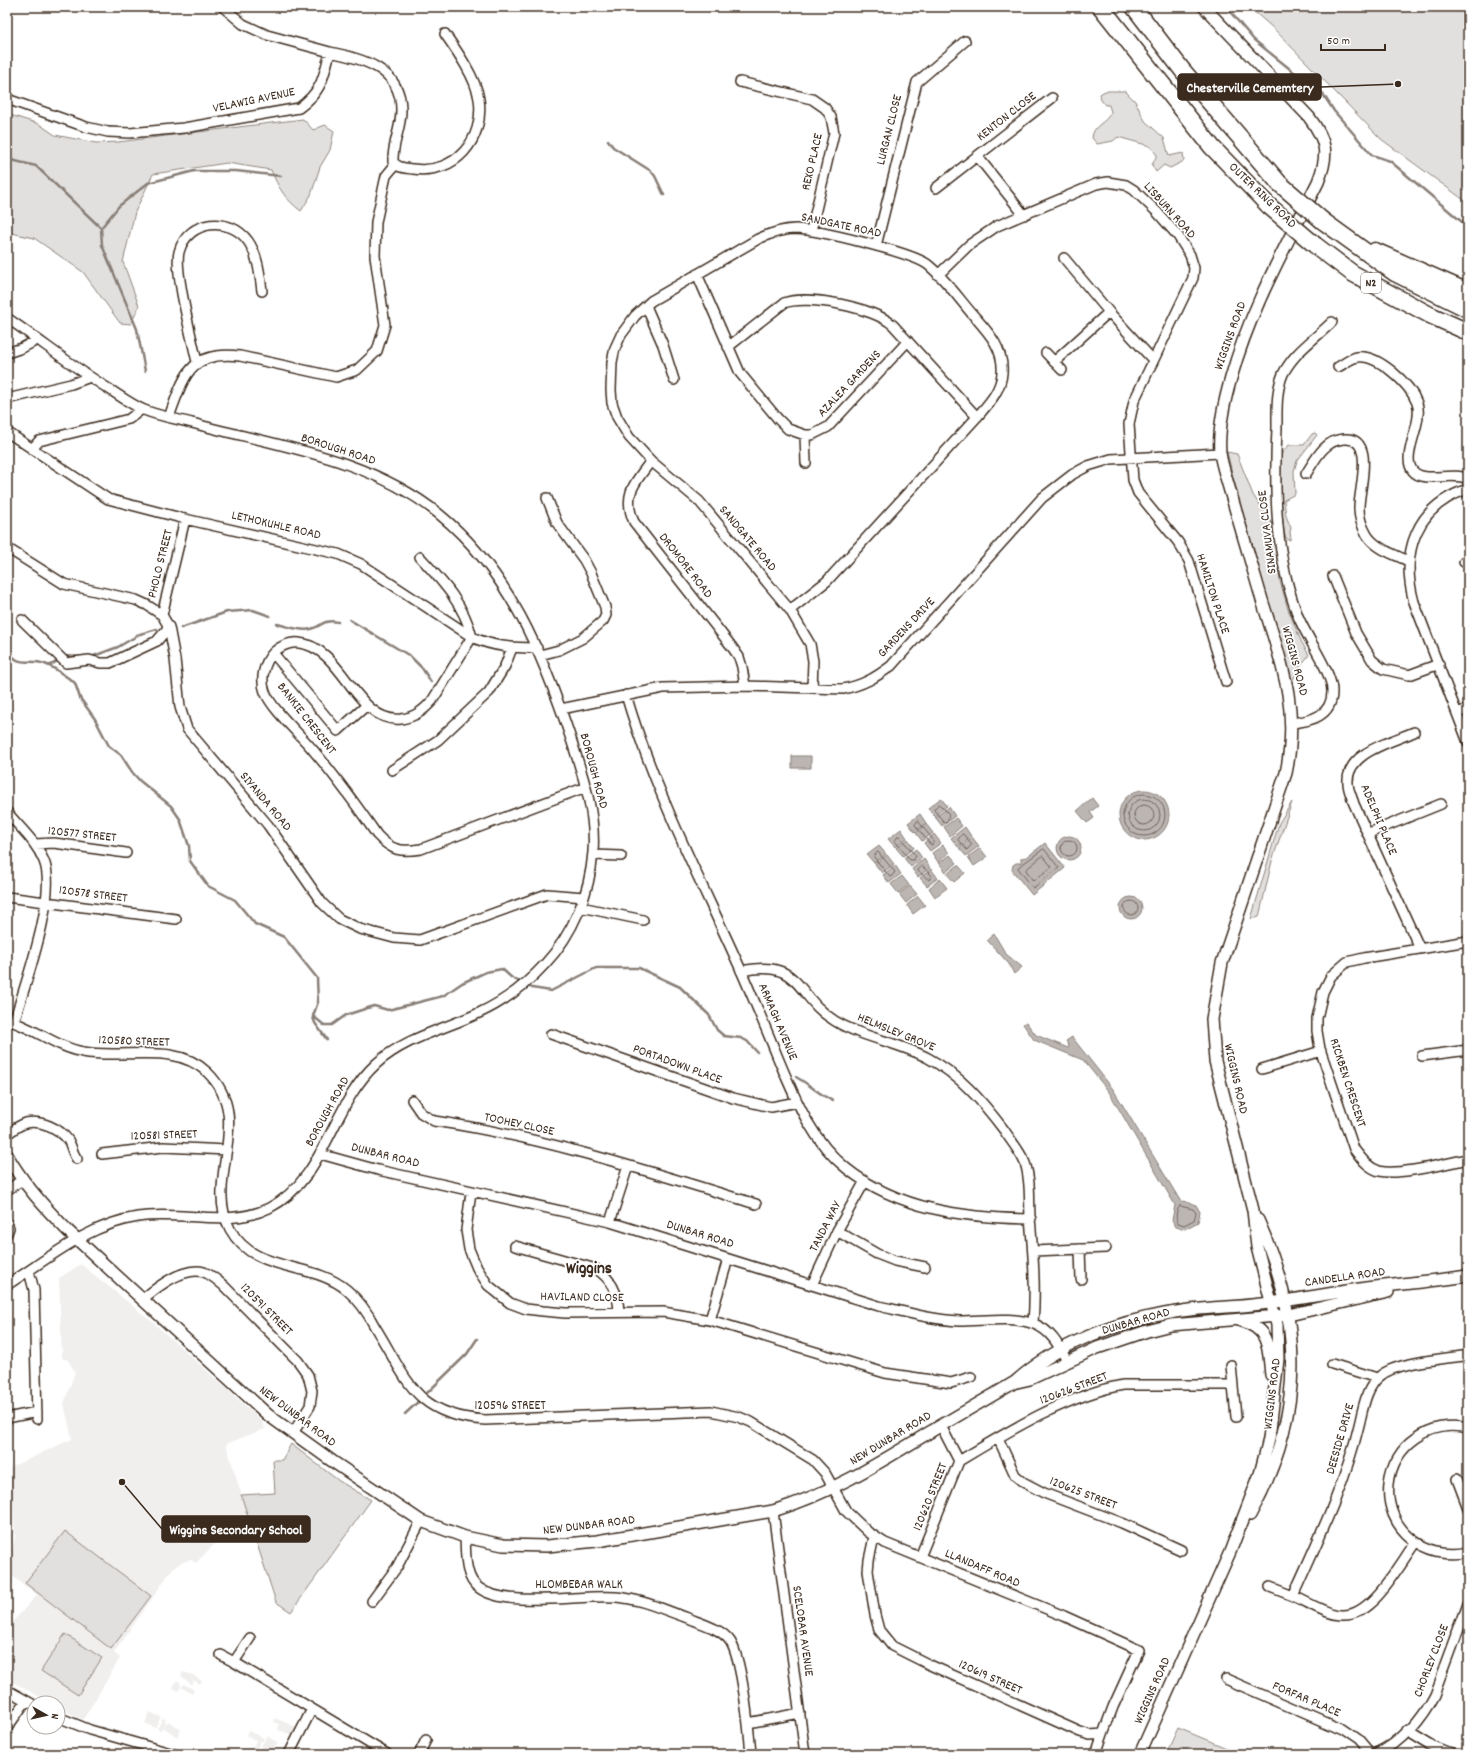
<svg xmlns="http://www.w3.org/2000/svg" width="1475" height="1761" viewBox="0 0 1475 1761" font-family="Dekko,sans-serif">
<style>
.built{fill:#f1efee}
.green{fill:#e2e0de;stroke:#8e857e}
.water{fill:#bcb6b3;stroke:#887e77}
.lines{fill:none;stroke-linecap:round;stroke-linejoin:round}
.shore{stroke:#6f625a;stroke-width:1}
.stream{stroke:#887e77;stroke-width:2.5}
.minor-casing{stroke:#3b2a1e;stroke-width:12}
.tertiary-casing{stroke:#3b2a1e;stroke-width:14}
.motorway-casing{stroke:#3b2a1e;stroke-width:19}
.minor{stroke:#fff;stroke-width:9}
.tertiary{stroke:#fff;stroke-width:11}
.motorway{stroke:#fff;stroke-width:16}
.motorway-bridge-casing{stroke:#3b2a1e;stroke-width:19;stroke-linecap:butt}
.motorway-bridge{stroke:#fff;stroke-width:16}
.labels{text-anchor:middle;dominant-baseline:central;stroke-width:3.5;stroke-linejoin:round;paint-order:stroke}
.shield{fill:#fff;stroke:#766a62;stroke-width:1}
.shield-label{font-size:12px;font-weight:bold;fill:#3b2a1e}
.street-label{font-size:13px;fill:#3b2a1e;stroke:#fff}
.district-label{font-size:17px;font-weight:bold;fill:#3b2a1e;stroke:#fff}
.leader{fill:none;stroke:#3b2a1e;stroke-width:1.5}
.callout-dot{fill:#3b2a1e;stroke:#fff;stroke-width:1.5}
.callout{fill:#3b2a1e;stroke:#3b2a1e;stroke-width:1.5}
.callout-label{font-size:14px;text-anchor:middle;font-weight:bold;fill:#fff}
</style>
<rect width="100%" height="100%" fill="#fff"/>
<filter id="ink" filterUnits="userSpaceOnUse"><feTurbulence type="fractalNoise" baseFrequency=".025" numOctaves="2"/><feDisplacementMap in="SourceGraphic" scale="8" xChannelSelector="R" yChannelSelector="G"/><feConvolveMatrix kernelMatrix="1 2 1 2 8 2 1 2 1" color-interpolation-filters="sRGB"/></filter>
<g filter="url(#ink)">
<path class="built" d="M81,1264L155,1324L262,1421L265,1429L226,1444L248,1516L242,1529L224,1534L196,1563L191,1560L182,1562L173,1568L114,1653L120,1658L83,1720L58,1707V1703H51L7,1679V1628L37,1595L7,1572V1565L15,1539L13,1500L7,1499V1469L72,1439L64,1404L75,1372L68,1360L62,1358L59,1278Z
M183,1672L193,1675L202,1681L200,1684L191,1679L194,1682L192,1685L181,1676Z
M177,1680L181,1683L180,1685L181,1687L184,1684L194,1690L192,1694L181,1687L178,1691L173,1688Z
M150,1712L161,1717L155,1728L145,1723Z
M163,1718L166,1720L163,1727L168,1721L181,1730L177,1737L163,1727L160,1731L157,1729Z
M275,1718L296,1727L293,1735L278,1730L279,1724L274,1722Z
M248,1731L264,1738L262,1742L258,1741L260,1742L256,1751L252,1749L256,1740L246,1736Z
M267,1736L278,1743L269,1754L260,1748Z"/>
<path class="green" d="M1249,7H1468V203L1381,139L1273,28Z
M1105,91H1125L1135,101L1145,121L1164,138L1169,156L1183,153L1184,161L1170,168L1164,165L1156,172L1152,165L1157,155L1150,146L1118,137L1113,141L1097,144L1092,138C1093,124 1106,124 1111,112L1109,105H1105L1101,100L1100,94Z
M7,114L39,124L55,135L96,143L118,142L303,119L313,130L325,125L334,131L330,150L320,167L311,195L301,211C285,199 279,189 271,170L227,163L153,174L135,212L123,262L139,306L131,324L120,323L83,272L34,238L7,232Z
M1315,433L1317,435L1297,461L1294,471L1295,494L1284,500L1286,516L1291,528L1290,532L1291,539L1289,540L1286,538L1284,532L1279,477L1281,465C1277,456 1283,452 1289,445H1304L1312,434Z
M1227,452L1237,454L1253,495L1273,525L1280,581L1288,609L1301,641L1309,655L1299,668L1292,682C1271,606 1245,529 1227,452Z
M1292,802L1272,861L1259,917L1251,919L1279,823Z
M291,1444L339,1481L371,1500L291,1612L276,1602L241,1495L275,1493L273,1460H282Z
M65,1531L151,1596L111,1649L25,1583Z
M65,1634L102,1658L78,1695L41,1671Z
M1178,1728L1241,1754H1166Z"/>
<path class="water" d="M792,756H811V768H792Z
M1119 815a25 25 0 1 1 50 0a25 25 0 1 1-50 0Z
M941,798L947,806L934,816L928,808Z
M1092,798L1098,806L1090,812L1094,818L1087,823L1077,811Z
M949,807L955,816L942,826L935,817Z
M920,814L926,823L915,832L908,823Z
M956,818L962,826L950,836L944,827Z
M926,824L933,833L922,841L916,833Z
M965,827L971,836L958,847L951,838Z
M901,829L907,838L895,847L888,839Z
M934,834L941,843L930,851L924,843Z
M1057 848a12 12 0 1 1 24 0a12 12 0 1 1-24 0Z
M972,837L979,846L966,856L959,848Z
M908,839L914,848L903,856L896,848Z
M1045,843L1065,868L1032,895L1012,870L1013,865L1016,863H1021V858L1027,857Z
M943,845L949,853L938,862L932,853Z
M879,846L886,854L874,863L867,855Z
M980,848L987,857L974,866L968,857Z
M916,849L922,858L911,867L904,858Z
M887,855L894,864L882,873L875,864Z
M950,855L957,863L946,872L939,863Z
M924,859L930,868L918,877L912,869Z
M895,865L901,874L889,883L883,875Z
M958,865L965,873L954,882L947,874Z
M931,869L938,878L927,886L920,878Z
M902,876L909,885L898,893L891,884Z
M940,879L947,888L935,897L929,888Z
M910,886L917,894L906,903L899,894Z
M918,896L925,905L913,914L907,905Z
M1120 908a11 11 0 1 1 22 0a11 11 0 1 1-22 0Z
M994,934L1006,954L1022,967L1014,974L1009,964L987,940Z
M1026,1022L1036,1035L1068,1048L1069,1046L1066,1041L1072,1037L1113,1089L1181,1202L1183,1201L1196,1205L1200,1212L1198,1222L1185,1229L1176,1227L1172,1220L1175,1205L1109,1092L1083,1060L1034,1040L1023,1024Z"/>
<g class="lines">
<path class="shore" d="M1123 815a21 21 0 1 1 42 0a21 21 0 1 1-42 0Z
M1128 815a16 16 0 1 1 32 0a16 16 0 1 1-32 0Z
M939,804L949,814L947,823L944,822L934,810Z
M1134 815a10 10 0 1 1 20 0a10 10 0 1 1-20 0Z
M918,821L934,841L932,845L930,844L915,825Z
M963,834L972,844L967,850L958,840Z
M899,836L916,856L913,860H910L895,841Z
M1061 848a8 8 0 1 1 16 0a8 8 0 1 1-16 0Z
M1044,849L1059,868L1033,888L1018,868Z
M878,852L895,872L891,877L889,876L874,857Z
M1043,856L1052,867L1033,881L1026,870Z
M922,866L932,876L929,880L918,871Z
M1124 908a7 7 0 1 1 14 0a7 7 0 1 1-14 0Z
M1180,1206L1193,1209L1196,1213L1194,1220L1184,1225L1178,1223C1175,1218 1176,1210 1180,1206Z"/>
<path class="stream" d="M1226,7L1254,40L1295,73L1319,88L1334,111L1372,155L1390,161L1468,227
M608,140L613,147L651,171L655,176L664,195
M7,159L36,166L101,228L119,206L148,183L194,171H236L281,176
M101,228L102,245L137,329L145,371
M350,620L410,656L422,668L431,682
M277,624C287,626 301,632 311,629C323,626 322,619 338,622
M181,628L227,612L253,610L270,616
M7,649C20,670 27,657 45,664C56,668 65,676 75,683L80,698L95,719L109,746L121,755L132,772L140,781L171,806L180,819L189,846L190,861L208,886L235,900L255,924L284,937L317,978L318,1002L313,1016L324,1025H332L346,1015L374,1006L388,1010L443,996L462,983L486,972L502,969L512,978L532,988L551,991L596,968H639L680,987L709,1015L717,1030L724,1036L741,1038L747,1041L757,1052
M64,656L80,657
M91,657L118,647L140,634L157,629
M49,666L56,662
M313,1017L315,1023L327,1040
M796,1077C809,1084 819,1094 833,1101
M424,1396L467,1354L477,1339
M405,1414L421,1399"/>
<defs>
<path id="minor" d="M223,7L243,24L267,35L330,52
M740,82L812,99L825,108L831,117L834,133L811,231
M7,99L86,127L108,132L130,133L184,128L299,108C322,91 323,79 330,52C362,59 402,68 401,111C401,129 392,144 393,162C398,168 405,168 413,169C455,175 485,140 479,99C476,78 457,51 445,34
M978,157L1024,215
M936,188L1052,98
M876,246L917,82L965,41
M1064,258L1109,312L1153,360
M697,274L740,373L778,419L788,429L805,435H812L828,427L908,341
M938,275L969,245L997,226L1096,184L1108,182L1126,185L1134,190L1157,212L1178,236L1190,255L1194,268L1193,278L1134,401L1129,424L1133,480L1138,493L1178,542L1189,561L1226,682
M646,306L663,345L674,380
M7,318C41,341 73,367 109,389C120,396 132,405 144,410C159,416 176,419 192,423C276,446 369,457 439,514C509,571 543,655 571,739C583,776 596,813 593,852C590,893 573,934 545,964C526,985 505,1001 479,1013C445,1029 404,1038 376,1064C331,1105 326,1179 269,1208C229,1228 181,1210 138,1217C89,1224 48,1259 7,1285
M728,347L784,303C807,294 875,308 893,325L977,417
M7,353L22,348L37,340
M1046,353L1062,370
M197,362C192,339 174,271 179,252C188,219 230,216 248,241C258,255 260,275 262,291
M1054,362L1109,312
M1338,367C1344,364 1351,358 1357,357C1378,354 1410,384 1417,403C1424,423 1400,456 1413,471C1424,484 1452,471 1468,479
M7,399L71,384L90,377
M169,417C184,377 189,350 240,356L336,377L357,370L377,351L385,325L375,256L376,222L386,176L395,165
M7,432L108,499L185,519L338,554L361,564L472,637C493,647 514,648 537,648
M805,435L806,463
M32,449L39,441L129,419L142,409
M651,461C635,482 622,495 634,522L732,647L739,657L742,667L745,686
M1306,474C1315,460 1324,440 1344,439C1377,437 1358,491 1359,509C1359,517 1363,528 1367,535C1376,549 1394,554 1408,561
M1468,489C1416,506 1400,552 1414,602L1468,742
M7,548L64,584L136,600L147,605L162,615L169,627L175,659L180,707L187,729L268,825L322,903L339,919L360,929L394,938L420,940L547,894L584,897
M420,557C442,581 464,604 472,637L432,701C423,711 415,717 401,719C356,724 343,647 299,643C289,642 281,646 274,652C264,662 260,679 265,692C273,711 300,734 313,750C336,777 357,806 377,835C392,851 400,852 421,849L586,787
M1464,562L1468,564
M1333,576L1356,633L1372,660L1383,669L1409,675L1439,664
M790,610L827,581L977,417C988,404 1001,391 1002,373C1004,349 989,333 974,316C959,299 945,278 927,264C909,252 819,230 796,229C782,229 771,233 758,239L651,301L635,316L621,335L615,348L612,362L611,390L612,403L617,417L629,437L651,461L699,501L790,610L810,644L813,661L812,688
M162,615L185,519
M22,620L66,663L89,660L100,663H110L157,641L169,627
M273,653L338,731L367,705
M540,655L559,650L583,638L603,621L606,615L605,607L591,573L584,560L557,523L547,498
M626,695C654,790 700,879 740,968C753,998 766,1028 778,1058C795,1098 811,1140 846,1168C898,1210 966,1218 1031,1219
M561,709L663,688L745,686L843,689C863,685 875,678 891,666L1042,498L1073,474L1088,466L1111,459L1220,453
M1457,713L1468,709
M1292,723C1311,721 1332,716 1332,692C1333,673 1306,637 1298,616C1275,557 1274,490 1277,428C1277,411 1276,390 1283,374C1294,352 1315,339 1332,322
M1414,732C1392,742 1346,752 1348,783C1348,790 1352,797 1354,804L1420,949
M392,770L438,740L489,692L505,666L512,648
M7,812C20,828 36,841 44,861C58,895 25,984 14,1022
M1369,833L1441,804
M35,844L54,843L126,853
M593,855L621,856
M7,897L176,919
M581,907L643,920
M1468,941L1364,958L1347,962L1331,976L1323,992L1317,1018V1031L1320,1049L1354,1149C1361,1158 1367,1167 1379,1171C1399,1176 1447,1163 1468,1159
M741,971C803,958 794,996 835,1021C863,1038 898,1042 928,1058C960,1075 982,1101 1004,1130C1011,1141 1020,1151 1025,1163C1031,1180 1029,1200 1030,1217C1033,1253 1036,1288 1033,1323
M7,1020C33,1027 56,1047 83,1052C123,1060 174,1041 207,1072C256,1119 203,1179 230,1229C255,1275 312,1260 347,1290C359,1300 368,1313 375,1327C408,1380 414,1415 485,1420L711,1411L739,1417L751,1422L813,1460L825,1473L846,1511L868,1532L885,1543L1064,1616L1139,1650L1113,1707L1103,1734L1090,1735L1080,1732L930,1665L892,1646L879,1630L875,1615L868,1571L869,1560L874,1537
M551,1034L733,1098L771,1107L797,1102
M1422,1056L1468,1050
M1262,1069L1321,1051
M412,1100L421,1113L434,1121C544,1137 650,1172 756,1204
M7,1134C13,1130 19,1125 26,1123C41,1120 59,1128 68,1140C72,1146 72,1153 77,1159
M102,1154L163,1147L227,1150
M320,1154L378,1170L610,1222L879,1306C905,1312 933,1320 960,1321C982,1321 1014,1316 1034,1324C1051,1330 1059,1346 1067,1361
M7,1190L22,1180
M471,1192L466,1230L469,1249L477,1268L488,1285L510,1303L526,1309L543,1311L565,1313L663,1312L710,1320L885,1373L951,1383L971,1377
M610,1222L628,1166
M7,1223L9,1228L7,1233
M837,1231L877,1254L895,1261L925,1267
M515,1246L596,1269C612,1279 618,1293 619,1311
M1080,1249L1081,1279
M1033,1251L1106,1248
M29,1271L34,1290L37,1419
M812,1285L837,1231L865,1181
M143,1299C157,1287 184,1266 204,1272C212,1275 218,1281 224,1286L298,1361L308,1375L312,1391L310,1406L293,1433
M710,1320L728,1259
M1332,1364L1377,1378
M1231,1365L1236,1417
M7,1418L37,1412
M1468,1428C1431,1419 1393,1445 1389,1484C1384,1529 1426,1561 1468,1551
M998,1438L1015,1475L1023,1482L1044,1493L1122,1523L1181,1550
M959,1461C1007,1432 1067,1395 1123,1385H1233
M1457,1479L1468,1508
M773,1511L805,1754
M465,1537C466,1553 464,1578 479,1588C507,1609 581,1594 616,1597C641,1599 662,1609 685,1617C699,1623 721,1628 730,1641C742,1658 749,1731 751,1754
M1415,1543C1399,1565 1371,1618 1341,1615C1325,1614 1308,1602 1293,1596C1318,1540 1345,1485 1359,1425C1363,1409 1366,1387 1380,1376C1395,1362 1446,1359 1468,1355
M920,1557L959,1461L941,1426
M1270,1587L1293,1596
M372,1601L397,1567L421,1521
M250,1638L234,1662L387,1754
M221,1655L234,1662
M1226,1679L1343,1730L1359,1741L1370,1754
M7,1690L34,1705
M58,1717L90,1730L174,1754
M748,1723L800,1713
M7,1728L26,1701
M1407,1731L1430,1745L1453,1754
M289,1754L312,1709
M419,1754L426,1740
M1096,1754L1103,1734
M1377,1754C1402,1743 1422,1718 1434,1695L1468,1603"/>
<path id="tertiary" d="M7,1155C23,1184 45,1208 68,1231L268,1415L332,1461L421,1521L465,1537L503,1545L547,1546L597,1541L773,1511C829,1494 876,1465 925,1435C955,1417 985,1400 1015,1382C1057,1344 1115,1322 1170,1313C1200,1307 1231,1308 1261,1304C1296,1300 1331,1293 1366,1288C1400,1284 1434,1281 1468,1276
M1241,1321C1271,1329 1268,1350 1271,1375
M1017,1382L1030,1379L1097,1348L1147,1331L1171,1325L1289,1315L1388,1292
M1250,1515C1305,1415 1304,1323 1258,1220
M1140,1754L1230,1552L1260,1474L1269,1439L1278,1359L1277,1325L1257,1247L1253,1210L1215,1061L1212,1019L1222,963L1286,773C1300,707 1281,661 1262,600C1250,558 1237,516 1225,474C1223,467 1221,460 1220,453C1218,428 1224,402 1231,378C1250,309 1286,246 1318,182C1329,155 1327,141 1309,117L1204,7"/>
<path id="motorway" d="M1101,7L1212,147L1269,206
M1134,7L1183,71L1279,183
M1323,221L1395,273L1468,309
M1315,245L1352,273L1430,315L1468,332
M1375,251L1468,292"/>
</defs>
<use href="#minor" class="minor-casing"/>
<use href="#tertiary" class="tertiary-casing"/>
<use href="#motorway" class="motorway-casing"/>
<use href="#minor" class="minor"/>
<use href="#tertiary" class="tertiary"/>
<use href="#motorway" class="motorway"/>
<defs>
<path id="motorway-bridge" d="M1279,183L1323,221
M1269,206L1315,245"/>
</defs>
<use href="#motorway-bridge" class="motorway-bridge-casing"/>
<use href="#motorway-bridge" class="motorway-bridge"/>
</g>
</g>
<g class="labels">
<rect class="shield" x="1361" y="273" width="20" height="20" rx="3"/>
<g class="shield-label">
<text x="1371" y="283">N2</text>
</g>
<g class="street-label">
<text transform="translate(254 101) rotate(-12)">VELAWIG AVENUE</text>
<text transform="translate(1007 117) rotate(-38)">KENTON CLOSE</text>
<text transform="translate(890 130) rotate(-76)">LURGAN CLOSE</text>
<text transform="translate(813 162) rotate(-77)">REXO PLACE</text>
<text transform="translate(1262 196) rotate(44)">OUTER RING ROAD</text>
<text transform="translate(1169 211) rotate(48)">LISBURN ROAD</text>
<text transform="translate(841 226) rotate(12)">SANDGATE ROAD</text>
<text transform="translate(1231 336) rotate(-70)">WIGGINS ROAD</text>
<text transform="translate(850 384) rotate(-47)">AZALEA GARDENS</text>
<text transform="translate(338 450) rotate(18)">BOROUGH ROAD</text>
<text transform="translate(276 526) rotate(13)">LETHOKUHLE ROAD</text>
<text transform="translate(1268 532) rotate(-97)">SINAMUVA CLOSE</text>
<text transform="translate(747 539) rotate(50)">SANDGATE ROAD</text>
<text transform="translate(161 564) rotate(-76)">PHOLO STREET</text>
<text transform="translate(685 566) rotate(52)">DROMORE ROAD</text>
<text transform="translate(1212 594) rotate(72)">HAMILTON PLACE</text>
<text transform="translate(907 628) rotate(-47)">GARDENS DRIVE</text>
<text transform="translate(1294 661) rotate(75)">WIGGINS ROAD</text>
<text transform="translate(306 719) rotate(52)">BANKIE CRESCENT</text>
<text transform="translate(593 771) rotate(75)">BOROUGH ROAD</text>
<text transform="translate(265 802) rotate(50)">SIYANDA ROAD</text>
<text transform="translate(1378 820) rotate(67)">ADELPHI PLACE</text>
<text transform="translate(82 835) rotate(6)">120577 STREET</text>
<text transform="translate(93 895) rotate(7)">120578 STREET</text>
<text transform="translate(777 1022) rotate(67)">ARMAGH AVENUE</text>
<text transform="translate(896 1033) rotate(22)">HELMSLEY GROVE</text>
<text transform="translate(134 1042) rotate(2)">120580 STREET</text>
<text transform="translate(677 1065) rotate(20)">PORTADOWN PLACE</text>
<text transform="translate(1235 1079) rotate(77)">WIGGINS ROAD</text>
<text transform="translate(1347 1083) rotate(72)">RICKBEN CRESCENT</text>
<text transform="translate(328 1112) rotate(-61)">BOROUGH ROAD</text>
<text transform="translate(519 1125) rotate(12)">TOOHEY CLOSE</text>
<text transform="translate(164 1136) rotate(-2)">120581 STREET</text>
<text transform="translate(385 1156) rotate(14)">DUNBAR ROAD</text>
<text transform="translate(826 1227) rotate(-63)">TANDA WAY</text>
<text transform="translate(700 1235) rotate(17)">DUNBAR ROAD</text>
<text transform="translate(1345 1278) rotate(-8)">CANDELLA ROAD</text>
<text transform="translate(582 1298) rotate(1)">HAVILAND CLOSE</text>
<text transform="translate(266 1310) rotate(45)">120591 STREET</text>
<text transform="translate(1136 1322) rotate(-16)">DUNBAR ROAD</text>
<text transform="translate(1074 1389) rotate(-21)">120626 STREET</text>
<text transform="translate(1273 1394) rotate(-83)">WIGGINS ROAD</text>
<text x="510" y="1406">120596 STREET</text>
<text transform="translate(297 1417) rotate(37)">NEW DUNBAR ROAD</text>
<text transform="translate(891 1439) rotate(-31)">NEW DUNBAR ROAD</text>
<text transform="translate(1341 1439) rotate(-74)">DEESIDE DRIVE</text>
<text transform="translate(1083 1494) rotate(21)">120625 STREET</text>
<text transform="translate(931 1497) rotate(-68)">120620 STREET</text>
<text transform="translate(589 1526) rotate(-7)">NEW DUNBAR ROAD</text>
<text transform="translate(982 1569) rotate(23)">LLANDAFF ROAD</text>
<text x="579" y="1585">HLOMBEBAR WALK</text>
<text transform="translate(802 1631) rotate(82)">SCELOBAR AVENUE</text>
<text transform="translate(1432 1661) rotate(-69)">CHORLEY CLOSE</text>
<text transform="translate(990 1678) rotate(24)">120619 STREET</text>
<text transform="translate(1153 1691) rotate(-66)">WIGGINS ROAD</text>
<text transform="translate(1306 1700) rotate(23)">FORFAR PLACE</text>
</g>
<g class="district-label">
<text x="589" y="1270">Wiggins</text>
</g>
</g>
<path class="leader" d="M1398 84L1321 87M122 1482L162 1529"/>
<g class="callout-dot">
<circle cx="1398" cy="84" r="4"/>
<circle cx="122" cy="1482" r="4"/>
</g>
<g class="callout">
<rect x="1178" y="74" width="143" height="26" rx="4"/>
<rect x="162" y="1516" width="148" height="26" rx="4"/>
</g>
<g class="callout-label">
<text x="1250" y="92">Chesterville Cememtery</text>
<text x="236" y="1534">Wiggins Secondary School</text>
</g>
<rect width="1475" height="1761" fill="none" stroke="#fff" stroke-width="24"/>
<rect x="12" y="12" width="1451" height="1737" fill="none" stroke="#3b2a1e" stroke-width="1.5" filter="url(#ink)"/>
<g transform="translate(46 1715) rotate(98)"><circle r="19" fill="#ffffff" stroke="#b1aaa5"/>
<path d="M0-3L7 15L0 10L-7 15Z" fill="#3b2a1e"/>
<text y="-6" font-size="11" font-weight="bold" text-anchor="middle" fill="#3b2a1e">N</text>
</g>
<path d="M1321 44v6h64v-6" fill="none" stroke="#3b2a1e" stroke-width="2"/>
<text x="1327" y="44" font-size="12" fill="#3b2a1e" stroke="#ffffff" stroke-width="3" paint-order="stroke">50 m</text>
</svg>
